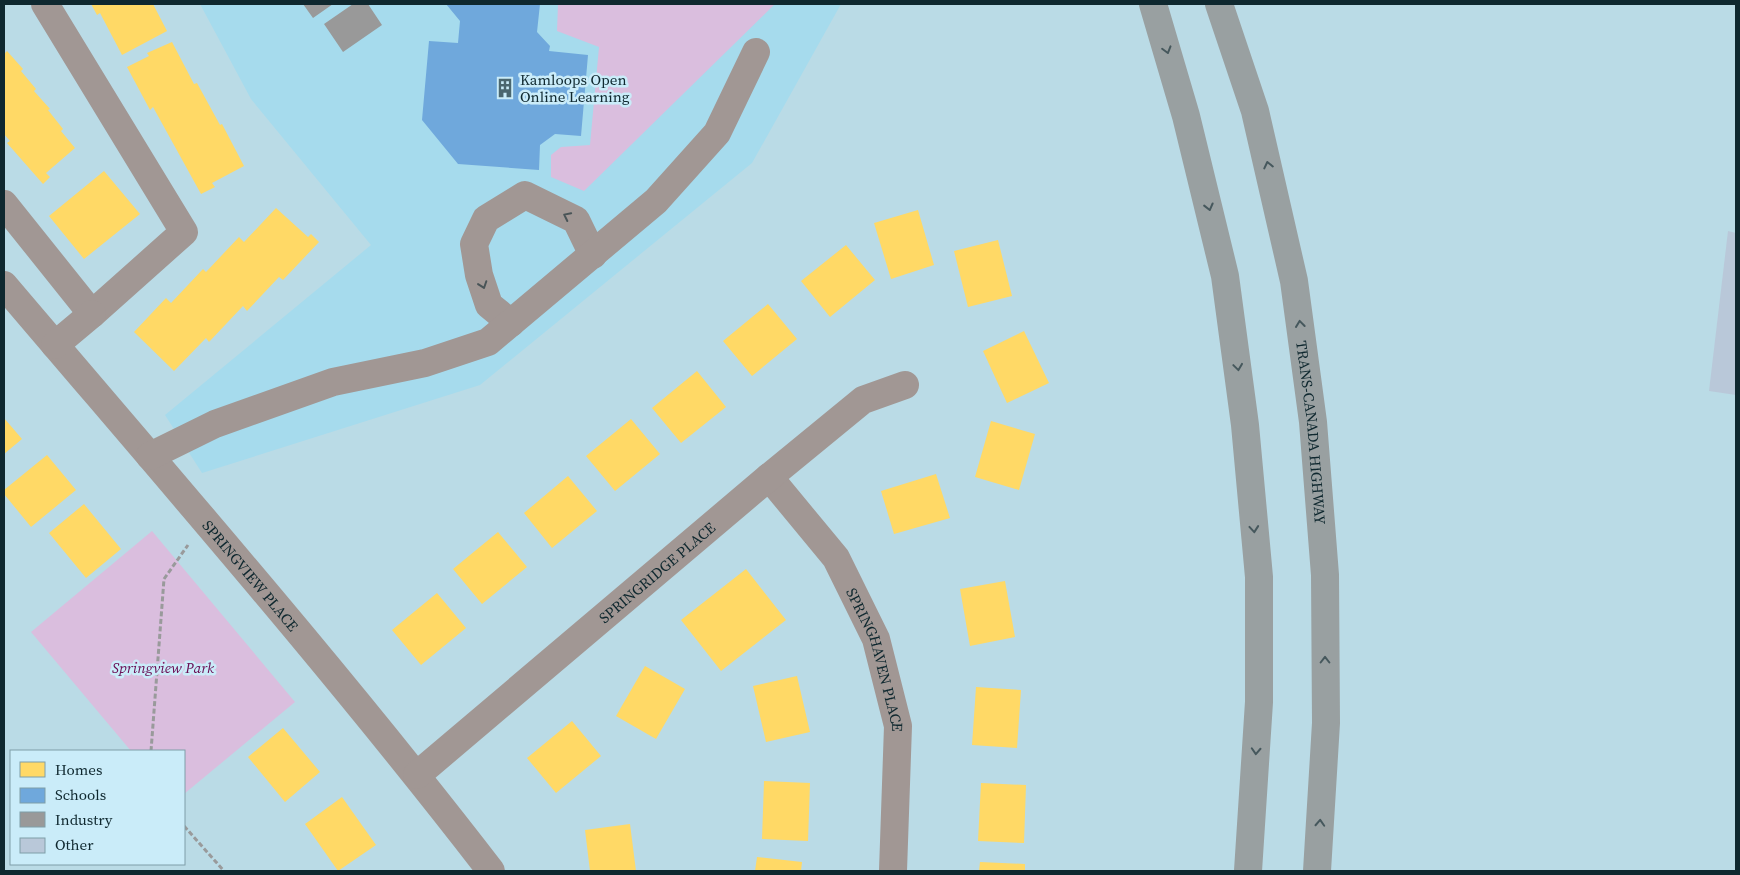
<svg xmlns="http://www.w3.org/2000/svg" width="1740" height="875" viewBox="0 0 1740 875" font-family="'Source Serif 4',serif">
<style>
.built{fill:#a6dbed}
.green{fill:#dabede}
.homes{fill:#ffd966}
.schools{fill:#6fa8dc}
.industry{fill:#999}
.building{fill:#b9c8d9}
.lines{fill:none;stroke-linecap:round;stroke-linejoin:round}
.path{stroke:#999a9b;stroke-width:3;stroke-dasharray:5 2.5;stroke-linecap:butt}
.minor{stroke:#a19794;stroke-width:28}
.highway{stroke:#99a0a1;stroke-width:28}
.oneway{stroke:#46585d}
.oneway2{stroke:#495457}
.labels{text-anchor:middle;dominant-baseline:central;stroke-width:5;stroke-linejoin:round;paint-order:stroke}
.poi-label{font-size:15px;fill:#0f282f;stroke:#caecf9;text-anchor:start}
.street-label{font-size:15px;fill:#0f282f;stroke:#caecf9}
.park-label{font-size:15px;font-style:italic;fill:#690b52;stroke:#caecf9}
</style>
<rect width="100%" height="100%" fill="#badbe6"/>
<path class="built" d="M200,4H841L752,163L480,385L202,473L165,415L371,245L251,99Z"/>
<path class="green" d="M558,4H775L584,191L551,177V155L561,147L590,145L599,47L557,31Z
M152,531L295,702L184,794V751H131L31,632Z"/>
<path class="homes" d="M91,4H153L167,31L122,55L100,13L97,15Z
M172,42L194,84L197,83L220,125L222,124L244,166L212,183L215,187L201,194L153,107L150,110L127,67L149,56L147,53Z
M7,51L23,69L21,71L36,89L34,91L50,109L48,110L63,129L61,131L75,148L46,173L50,177L43,184L7,143L10,141L4,134V54Z
M104,171L140,214L84,259L49,216Z
M276,208L308,237L311,234L319,242L283,280L279,277L247,311L243,306L209,342L206,338L174,371L134,332L166,298L171,303L203,269L206,272L239,237L244,242Z
M918,210L934,265L891,279L874,223Z
M998,240L1012,296L968,307L954,251Z
M846,245L875,280L830,317L801,281Z
M768,304L797,339L752,376L723,341Z
M1024,331L1049,383L1007,403L983,351Z
M697,371L726,407L681,443L652,408Z
M4,418L22,439L4,454Z
M631,419L660,454L615,491L586,456Z
M991,421L1035,434L1019,490L975,477Z
M47,455L76,490L31,527L4,494V490Z
M936,474L950,518L894,534L881,491Z
M568,476L597,511L552,548L524,513Z
M84,504L121,549L86,578L49,533Z
M498,532L527,567L482,604L453,569Z
M746,569L786,620L721,671L681,620Z
M1005,581L1015,637L970,646L960,589Z
M437,593L466,628L421,665L392,630Z
M645,666L685,689L656,739L616,716Z
M797,676L810,732L766,742L753,686Z
M976,687L1021,690L1017,748L972,745Z
M572,721L601,756L556,793L527,758Z
M283,728L320,772L285,802L248,757Z
M764,781L810,783L808,841L762,839Z
M981,783L1026,785L1024,843L978,841Z
M342,797L376,845L338,871L305,824Z
M630,824L636,871H590L585,830Z
M757,857L802,862L801,871H755Z
M980,862L1025,864V871H979Z"/>
<path class="schools" d="M446,4H540L537,32L550,46L549,51L588,55L581,136L555,134L540,145L539,170L458,164L422,120L429,41L458,43L460,21Z"/>
<path class="industry" d="M303,4H333L313,18Z
M353,4H368L382,25L343,52L324,24Z"/>
<path class="building" d="M1728,231L1736,233V395L1709,391Z"/>
<g class="lines">
<path class="path" d="M151,751L164,579L188,545
M184,826L224,871"/>
<g class="minor">
<path d="M4,204L92,314L184,232L45,4"/>
<path id="s1" d="M4,285C168,478 336,670 491,871"/>
<path d="M511,323L489,305L479,275L474,244L486,219L525,195L576,220L593,255"/>
<path d="M55,345L92,314"/>
<path d="M150,456L215,424L333,382L425,363L488,342L656,201L717,133L756,52"/>
<path id="s2" d="M769,477L836,558L876,639L898,726L893,871"/>
<path id="s3" d="M417,775L769,477L863,400L905,385"/>
</g>
<g class="highway">
<path d="M1153,4L1186,116L1225,276L1245,425L1259,577V702L1248,871"/>
<path id="s4" d="M1219,4L1255,111L1294,281L1313,422L1325,575L1326,723L1317,871"/>
</g>
</g>
<defs><path id="oneway-chevron" d="M-2-3.5L2.5 0L-2 3.5" fill="none" stroke-width="1.6" stroke-linecap="round" stroke-linejoin="round" transform="scale(1.25)"/></defs>
<g class="oneway">
<use href="#oneway-chevron" transform="translate(1167 50) rotate(74)"/>
<use href="#oneway-chevron" transform="translate(1268 165) rotate(-103)"/>
<use href="#oneway-chevron" transform="translate(1209 207) rotate(76)"/>
<use href="#oneway-chevron" transform="translate(1300 324) rotate(-97)"/>
<use href="#oneway-chevron" transform="translate(1238 367) rotate(82)"/>
<use href="#oneway-chevron" transform="translate(1254 529) rotate(85)"/>
<use href="#oneway-chevron" transform="translate(1325 660) rotate(-90)"/>
<use href="#oneway-chevron" transform="translate(1256 751) rotate(93)"/>
<use href="#oneway-chevron" transform="translate(1320 823) rotate(-87)"/>
</g>
<g class="oneway2">
<use href="#oneway-chevron" transform="translate(567 216) rotate(-154)"/>
<use href="#oneway-chevron" transform="translate(483 285) rotate(71)"/>
</g>
<defs>
<symbol id="building-bare" viewBox="-9 -9 18 18"><path d="M-4-6H4V6H1V3H-1V6H-4ZM-2.5-4.3h1.7v1.8h-1.7ZM.8-4.3h1.7v1.8H.8ZM-2.5-1h1.7V.8h-1.7ZM.8-1h1.7V.8H.8Z" fill="#4b676f" stroke="#caecf9" stroke-width="2.5" paint-order="stroke"/></symbol>
</defs>
<g fill-rule="evenodd">
<use href="#building-bare" x="491" y="74" width="28" height="28"/>
</g>
<g class="labels">
<g class="poi-label">
<text x="520" y="79">Kamloops Open<tspan x="520" dy="17">Online Learning</tspan></text>
</g>
<g class="street-label">
<text stroke="none"><textPath href="#s4" startOffset="440">TRANS-CANADA HIGHWAY</textPath></text>
<text stroke="none"><textPath href="#s3" startOffset="314">SPRINGRIDGE PLACE</textPath></text>
<text stroke="none"><textPath href="#s1" startOffset="381">SPRINGVIEW PLACE</textPath></text>
<text stroke="none"><textPath href="#s2" startOffset="215">SPRINGHAVEN PLACE</textPath></text>
</g>
<g class="park-label">
<text x="163" y="667">Springview Park</text>
</g>
</g>
<rect width="1740" height="875" fill="none" stroke="#0f282f" stroke-width="10"/>
<rect x="10" y="750" width="175" height="115" fill="#caecf9" stroke="#7f9ea8"/>
<rect x="20" y="762" width="25" height="15" fill="#ffd966" stroke="#7f9ea8"/>
<text x="55" y="775" font-size="15" fill="#0f282f">Homes</text>
<rect x="20" y="788" width="25" height="15" fill="#6fa8dc" stroke="#7f9ea8"/>
<text x="55" y="800" font-size="15" fill="#0f282f">Schools</text>
<rect x="20" y="812" width="25" height="15" fill="#999999" stroke="#7f9ea8"/>
<text x="55" y="825" font-size="15" fill="#0f282f">Industry</text>
<rect x="20" y="838" width="25" height="15" fill="#b9c8d9" stroke="#7f9ea8"/>
<text x="55" y="850" font-size="15" fill="#0f282f">Other</text>
</svg>
